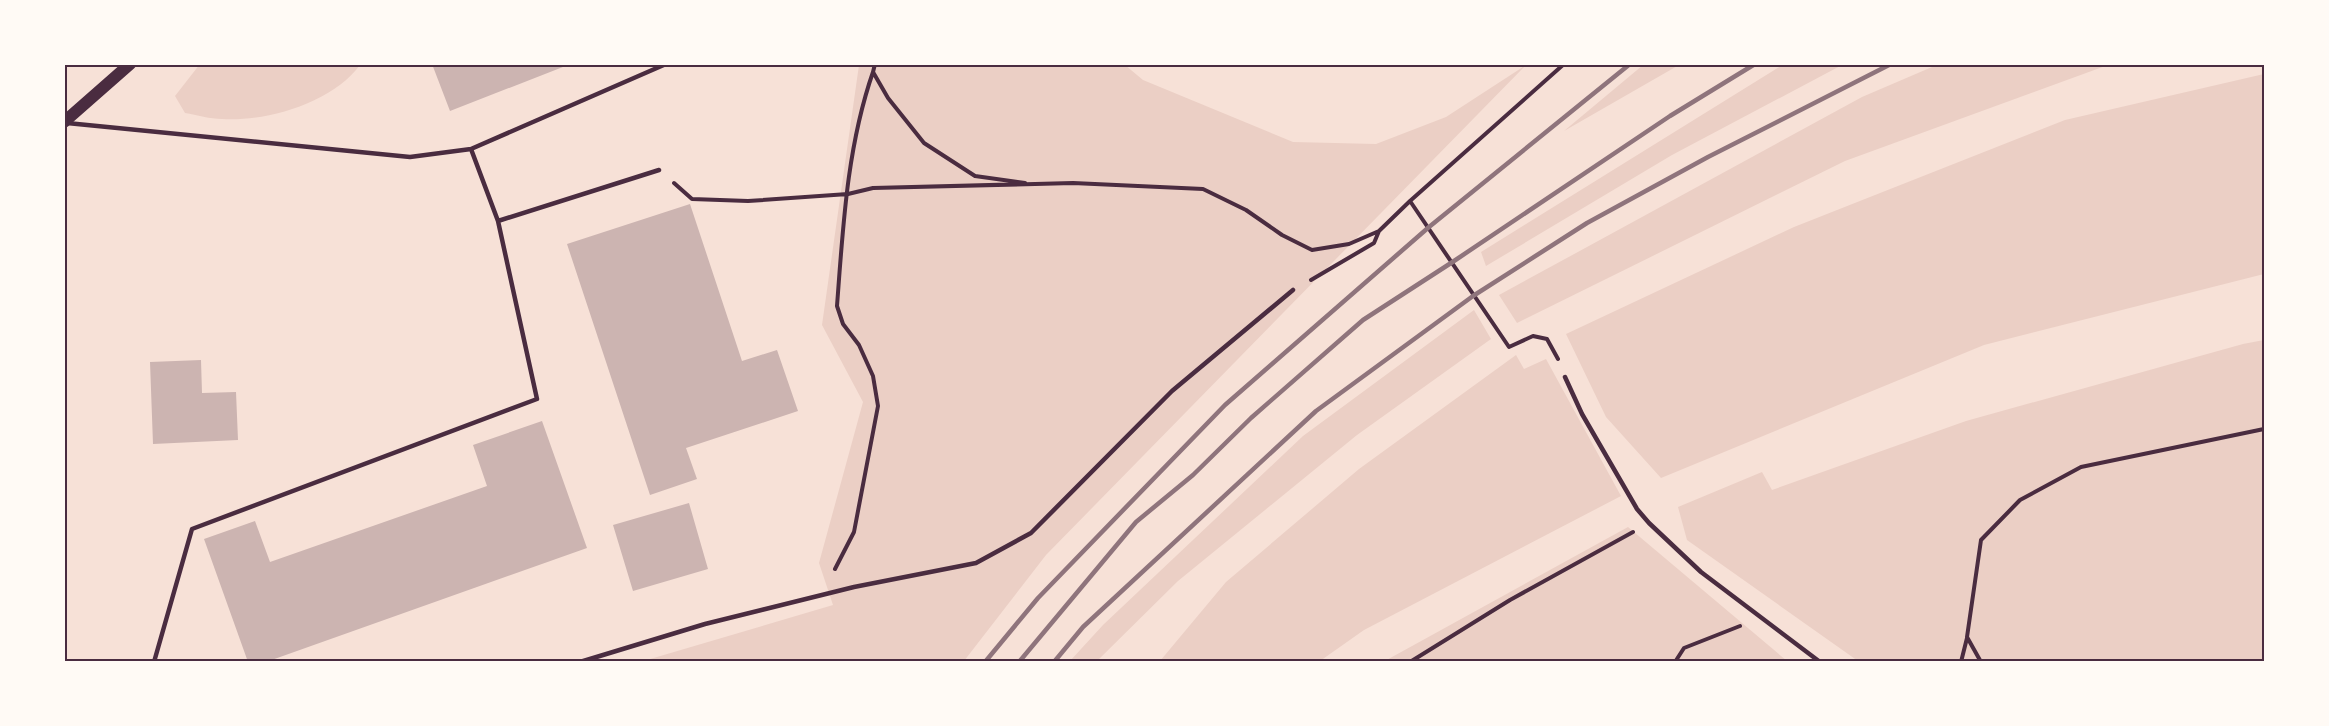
<svg xmlns="http://www.w3.org/2000/svg" width="2329" height="726" viewBox="0 0 2329 726" font-family="Ubuntu,sans-serif">
<style>
.green{fill:#ebcfc5}
.building{fill:#ccb4b1}
.lines{fill:none;stroke-linecap:round;stroke-linejoin:round}
.path{stroke:#4a2c40;stroke-width:4}
.service{stroke:#4a2c40;stroke-width:4.5}
.secondary{stroke:#4a2c40;stroke-width:12}
.rail{stroke:#8f747c;stroke-width:4.5}
.neatline{fill:none;stroke:#4a2c40;stroke-width:2}
</style>
<rect width="100%" height="100%" fill="#f7e1d7"/>
<path class="green" d="M200,64H360V65C333,102 268,122 222,119C210,119 197,115 185,113L175,96Z
M1784,64L1842,65L1672,155L1486,266L1481,252Z
M1939,64L2108,65L1845,161L1517,323L1499,295L1862,97Z
M859,65H1125L1143,80L1293,142L1376,144L1446,117L1526,65L1046,555L964,661L640,662L833,605L819,563L863,402L822,325Z
M1643,65H1679L1564,131Z
M2264,74V274L1984,345L1661,478L1606,417L1566,334L1794,227L2065,120Z
M1474,310L1491,339L1357,435L1178,581L1097,661H1070L1103,625L1303,436Z
M2264,340V661H1858L1687,540L1678,507L1762,472L1772,490L1966,421L2243,344Z
M1516,355L1524,369L1546,359L1621,496L1364,630L1320,661H1160L1226,582L1359,469Z
M1628,527L1787,661L1383,662Z"/>
<path class="building" d="M432,64H568V65L450,111Z
M690,204L742,361L777,350L798,411L686,448L697,479L650,495L567,244Z
M201,360L202,393L236,392L238,440L153,444L150,362Z
M542,421L587,548L266,662H248L204,539L255,521L270,562L487,486L473,445Z
M689,503L708,569L633,591L613,525Z"/>
<g class="lines">
<path class="path" d="M875,64L873,72L888,98L924,143L975,176L1025,183
M674,183L692,199L748,201L848,194L873,188L1073,183L1203,189L1246,210L1282,235L1312,250L1349,244L1379,231
M1410,201L1509,347L1533,336L1547,339L1558,359
M1311,280L1374,243L1379,231L1410,201L1564,64
M835,569L854,532L878,406L873,376L859,345L843,324L837,306C843,227 847,147 873,72
M1410,662L1510,600L1633,532
M1675,662L1684,648L1740,626
M1961,662L1967,638
M1981,662L1967,637L1981,540L2020,500L2081,467L2264,429"/>
<path class="service" d="M67,123L410,157L471,149L666,64
M498,221L659,170
M1565,377L1582,414L1637,509L1649,523L1701,572L1820,662
M154,662L192,529L537,399L498,221L471,149
M580,662L705,624L854,587L976,563L1031,533L1172,391L1293,290"/>
<path class="secondary" d="M64,122L130,64"/>
<path class="rail" d="M985,662L1038,598L1225,405L1429,227L1630,64
M1019,662L1136,522L1193,475L1251,418L1363,320L1451,263L1670,116L1755,64
M1054,662L1083,627L1316,411L1473,296L1587,223L1708,157L1891,64"/>
</g>
<rect width="2329" height="726" fill="none" stroke="#fffaf5" stroke-width="132"/>
<rect x="66" y="66" width="2197" height="594" class="neatline"/>
</svg>
